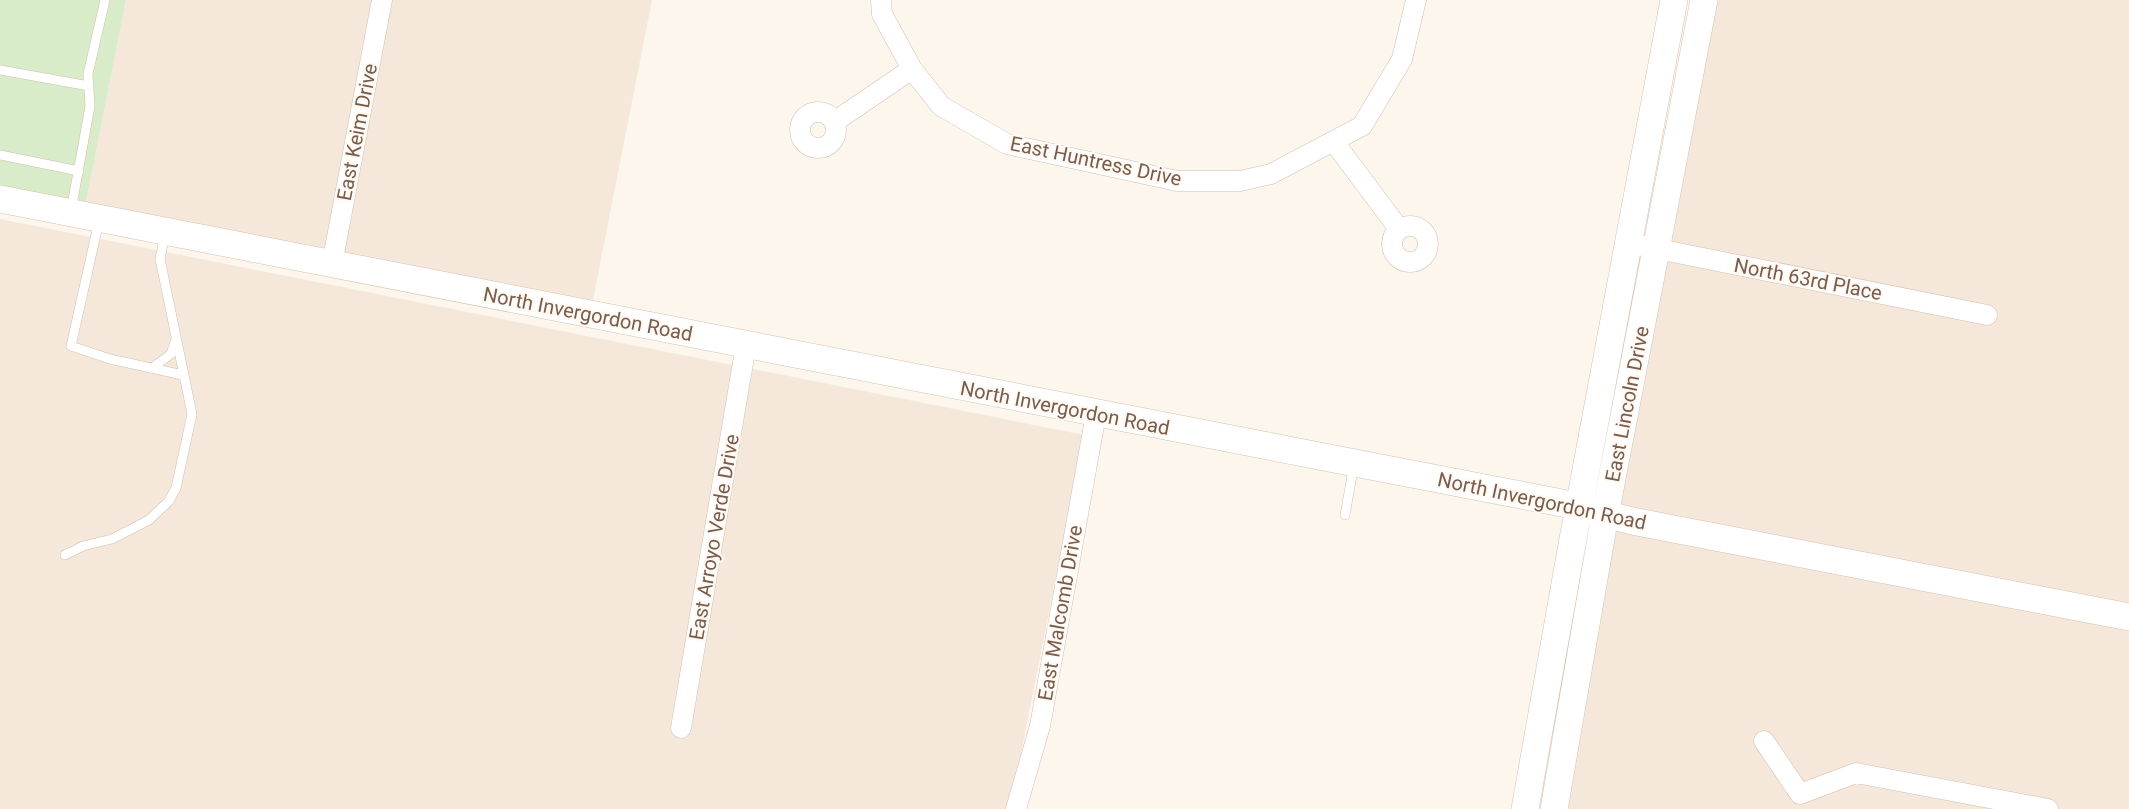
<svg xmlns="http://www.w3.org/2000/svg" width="2129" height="809" viewBox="0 0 2129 809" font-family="Roboto,sans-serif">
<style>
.residential{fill:#f5e8da}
.green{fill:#d8ecc9}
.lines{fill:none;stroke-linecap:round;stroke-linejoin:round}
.lane-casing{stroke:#d1beb0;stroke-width:10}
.street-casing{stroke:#d1beb0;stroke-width:21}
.secondary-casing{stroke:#d6c0b0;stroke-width:28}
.lane{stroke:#fff;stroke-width:9}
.street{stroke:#fff;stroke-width:20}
.secondary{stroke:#fff;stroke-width:27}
.labels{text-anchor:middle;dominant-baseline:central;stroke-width:4.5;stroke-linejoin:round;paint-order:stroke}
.street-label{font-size:20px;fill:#7a5c4d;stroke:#fffaf3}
</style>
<rect width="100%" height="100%" fill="#fdf6ec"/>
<path class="residential" d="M126,0H652L592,305L85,207Z
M1717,0H2129V809H1568L1607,569Z
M0,219L1084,435L1010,809H0Z"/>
<path class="green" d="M0,0H126L85,207L0,190Z"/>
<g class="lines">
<defs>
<path id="lane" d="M0,70L89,86
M0,155L79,171
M71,211L90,106L88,74L105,0
M99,221L71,346L110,359L183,375
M152,368L171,354L175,342
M1345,515L1354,464
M65,555L83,546L112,539L149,520L169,501L176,488L192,414L160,259L165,234"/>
<path id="street" d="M881,0L882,14L912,69L941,106L1007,144L1177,181H1240L1271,174L1362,126L1402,59L1416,0
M800 130a18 18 0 1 1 36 0a18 18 0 1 1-36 0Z
M834,122L912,69
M1334,142L1399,229
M1392 244a18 18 0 1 1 36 0a18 18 0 1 1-36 0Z
M1628,243L1987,315
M332,264L382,0
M681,728L746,345
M1764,741L1800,794
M1800,794L1856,773L2048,809
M1016,809L1040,726L1096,414"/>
<path id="secondary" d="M0,199L1355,463L1562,503L1632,521L2129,617
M1525,809L1573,539L1674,0
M1554,809L1605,515L1704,0"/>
</defs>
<use href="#lane" class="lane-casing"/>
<use href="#street" class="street-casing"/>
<use href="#secondary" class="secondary-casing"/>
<use href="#lane" class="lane"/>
<use href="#street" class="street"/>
<use href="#secondary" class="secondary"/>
</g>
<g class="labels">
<g class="street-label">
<text transform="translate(357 132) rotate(-79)">East Keim Drive</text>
<text transform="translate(1096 161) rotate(12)">East Huntress Drive</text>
<text transform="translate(1808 279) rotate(11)">North 63rd Place</text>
<text transform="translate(588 314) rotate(11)">North Invergordon Road</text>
<text transform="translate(1627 404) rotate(-79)">East Lincoln Drive</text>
<text transform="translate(1065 408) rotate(11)">North Invergordon Road</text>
<text transform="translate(1542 501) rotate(12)">North Invergordon Road</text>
<text transform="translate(714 537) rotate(-80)">East Arroyo Verde Drive</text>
<text transform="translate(1060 613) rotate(-80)">East Malcomb Drive</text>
</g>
</g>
</svg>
